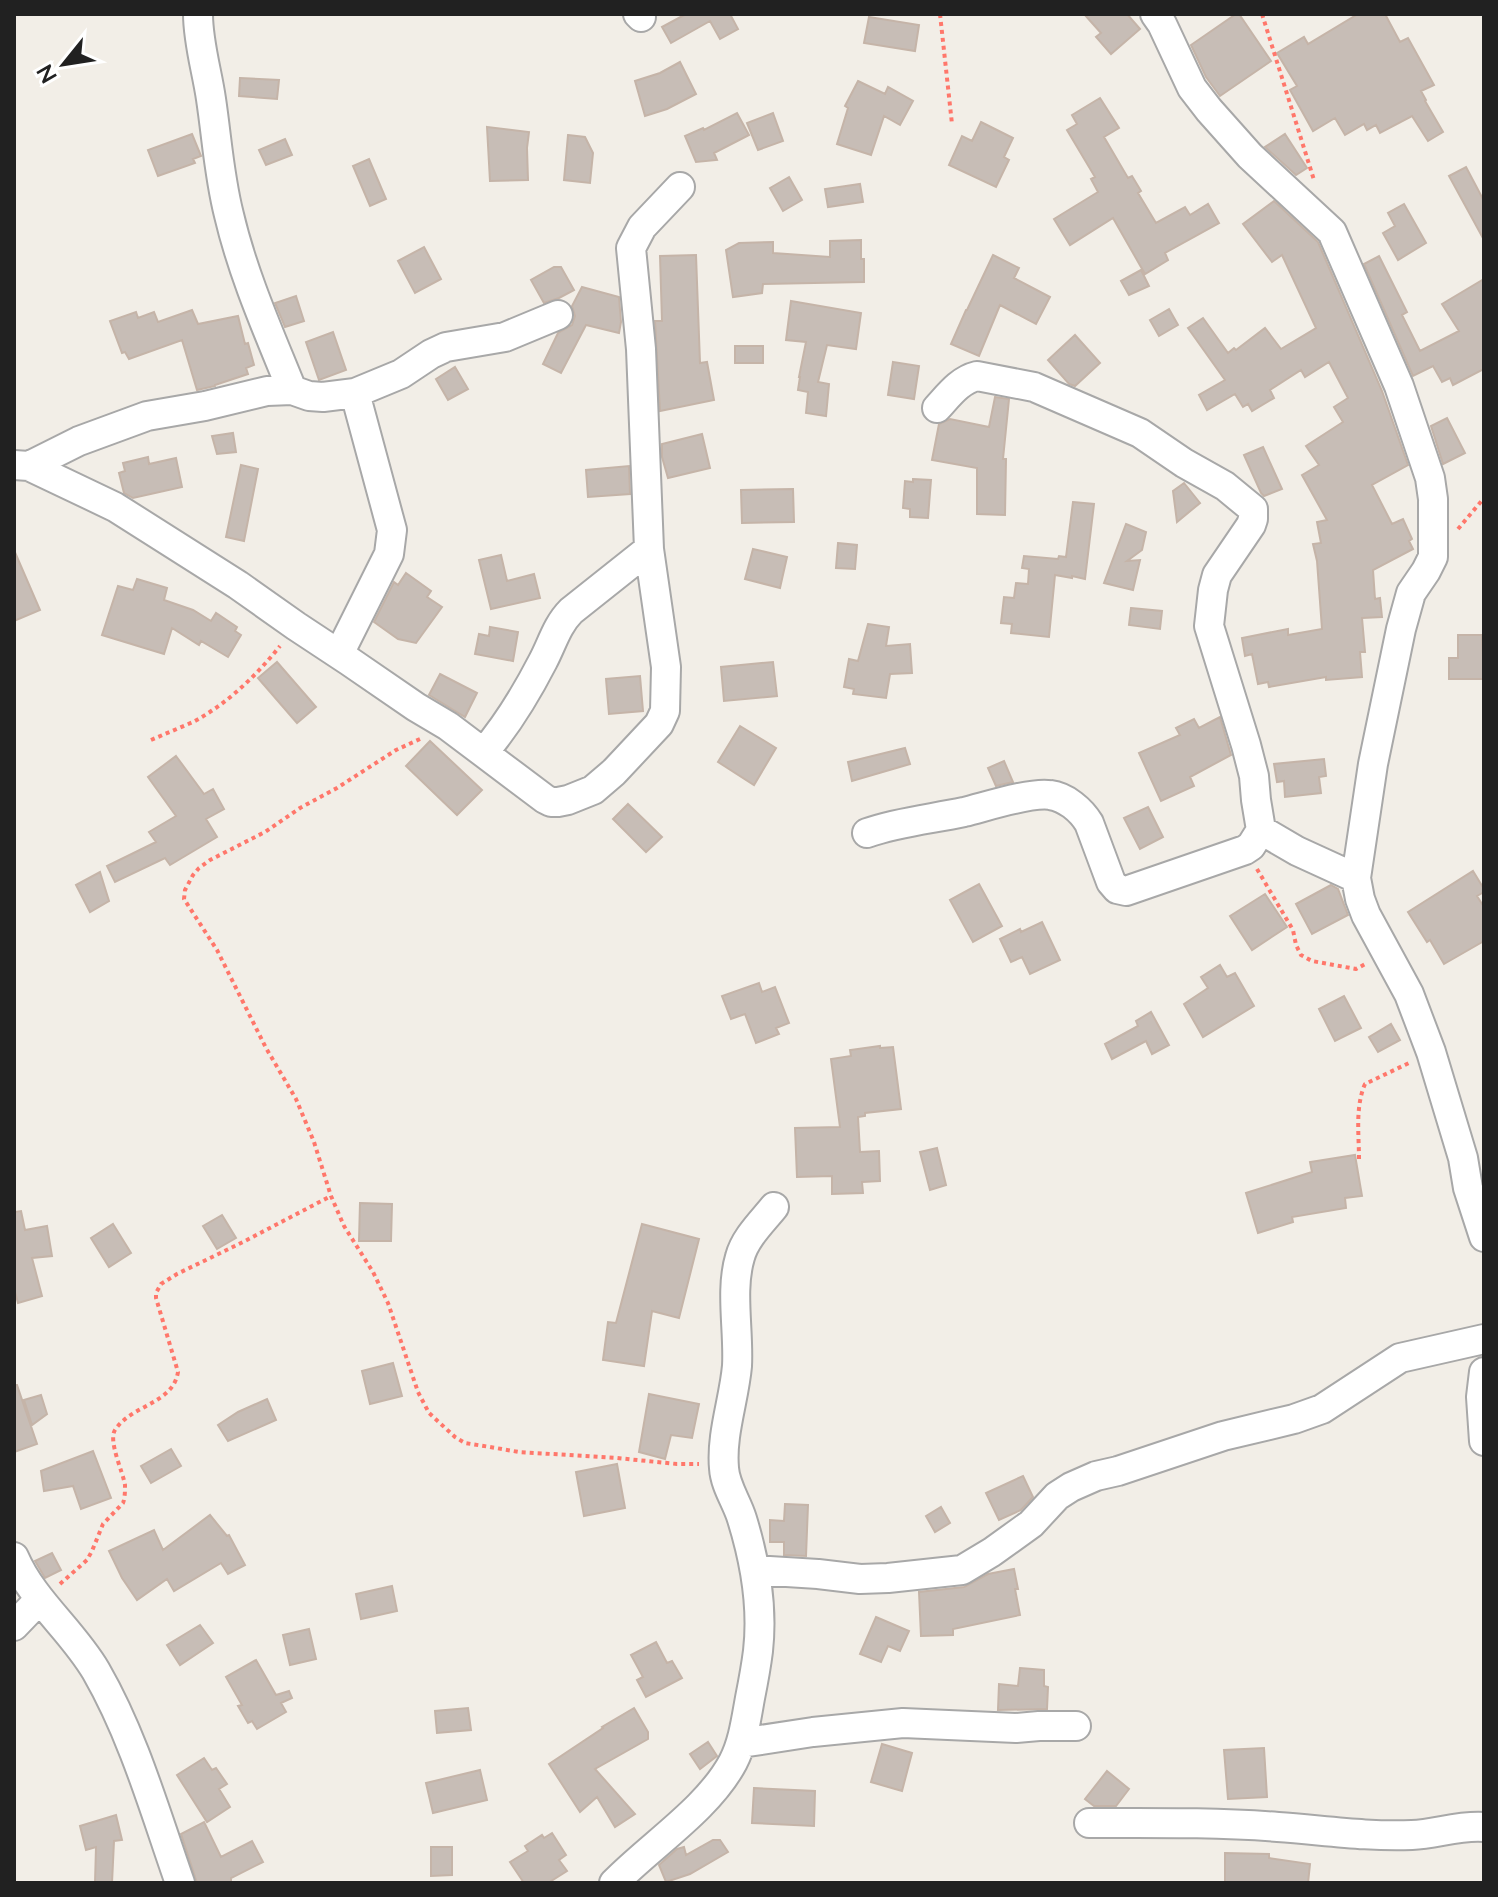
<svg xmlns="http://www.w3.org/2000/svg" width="1498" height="1897" viewBox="0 0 1498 1897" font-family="Lato,sans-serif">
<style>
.building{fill:#c7bdb6;stroke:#c5b4a8;stroke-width:2}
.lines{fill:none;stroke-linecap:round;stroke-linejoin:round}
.minor-casing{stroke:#a8a8a8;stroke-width:32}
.path{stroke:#ff776b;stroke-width:4;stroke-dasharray:4 4;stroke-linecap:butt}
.minor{stroke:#fff;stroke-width:28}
</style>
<rect width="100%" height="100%" fill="#f2eee7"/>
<path class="building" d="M686,14H730L738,29L720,39L710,21L671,43L662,27Z
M1084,14H1127L1140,29L1111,54L1096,37L1101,33Z
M1236,14H1239L1271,61L1220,96L1206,77L1191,45Z
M1358,14H1385L1400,42L1408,38L1434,85L1421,91L1426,100L1425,101L1443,132L1428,141L1412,116L1380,133L1376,125L1367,130L1364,124L1345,135L1335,118L1313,131L1290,90L1297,86L1277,53L1304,37L1308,44Z
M869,17L919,25L915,51L864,43Z
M680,62L696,94L667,109L645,116L635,81L660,73Z
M240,78L279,80L277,99L239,96Z
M858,81L885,94L888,87L913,101L900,125L884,116L871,155L837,144L848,108L845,106Z
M1100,98L1119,128L1104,137L1128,178L1132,176L1141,191L1138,193L1156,223L1185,207L1190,215L1208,204L1219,223L1165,253L1168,260L1145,274L1113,218L1070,245L1054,219L1098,192L1091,179L1095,177L1067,130L1077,124L1072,115Z
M737,113L749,135L714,153L717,160L696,162L685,136L703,128L704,130Z
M773,113L783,141L758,150L747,123Z
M981,122L1013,138L1004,157L1009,160L996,187L949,165L962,136L972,141Z
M487,127L529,132L527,148L528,180L490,181Z
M192,134L201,156L193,159L195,163L158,176L148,150Z
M1285,134L1307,168L1296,175L1265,147Z
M568,135L585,137L593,153L590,183L564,180Z
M285,139L292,155L266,165L259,150Z
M369,159L386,199L370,206L353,166Z
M1466,167L1484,201V240L1449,176Z
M789,177L802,200L783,211L770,188Z
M860,184L863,202L828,207L825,189Z
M1274,201L1318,242L1382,391L1408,465L1372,485L1392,524L1403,519L1412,539L1409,541L1413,549L1373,570L1375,599L1380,598L1382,617L1362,618L1365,652H1360L1362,677L1326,680V677L1269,687L1268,682L1258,684L1252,654L1245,656L1242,638L1288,629V635L1322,629L1317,561L1313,544L1321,543L1317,522L1327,520L1302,475L1319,465L1306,446L1343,422L1334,407L1348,398L1329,362L1305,377L1301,370L1270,390L1274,398L1252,411L1248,404L1243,407L1235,394L1207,410L1199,395L1225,380L1188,328L1203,318L1228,353L1234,348L1236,350L1265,328L1281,349L1316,328L1282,255L1272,262L1243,224Z
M1404,204L1426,243L1398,260L1383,233L1395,226L1388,213Z
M861,240V259H864V282L763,284L762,293L733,297L726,250L739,243L773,242V253L830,257V241Z
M424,247L441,279L415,293L398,261Z
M696,255L700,363L707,362L714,400L660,411L655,321H662L660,256Z
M993,255L1019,268L1014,278L1050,297L1036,324L1000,305L979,356L951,344L966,310H967Z
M1379,256L1407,312L1402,315L1420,351L1459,331L1442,304L1484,279V369L1453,385L1450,378L1442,382L1433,366L1413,376L1364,264Z
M554,267H561L574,290L559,298L544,303L531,280Z
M1141,270L1149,286L1129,295L1121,281Z
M582,287L619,297L621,322L619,333L586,325L561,373L543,364L558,333L572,325L575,316L572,306Z
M296,296L304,321L285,327L275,303Z
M791,301L861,313L856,349L827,345L818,382L829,384L826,416L806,413L808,392L798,390L800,377H799L806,342L786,340Z
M1169,309L1178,325L1159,336L1150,320Z
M192,310L198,324L238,316L245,344L248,343L254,365L246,368L248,374L215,385V386L197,390L182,340L129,359L125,352L122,353L110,321L136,312L138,318L154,312L158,322Z
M333,332L346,370L319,380L306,342Z
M1075,335L1100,363L1075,386L1069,384L1048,360Z
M735,346H763V363H735Z
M893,362L919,366L914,399L888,395Z
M455,367L468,389L448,400L436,379Z
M995,397L1009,399L1003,459H1006L1005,515L977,514V468L932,460L939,424L950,419L989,427Z
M1447,418L1465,453L1443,464L1431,426Z
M233,433L236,452L217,454L212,436Z
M702,434L710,468L668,478L662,457V444Z
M1263,447L1282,489L1264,496L1261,493L1244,455Z
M148,457L149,464L176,458L182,487L133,498L124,493L119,473L125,471L123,463Z
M241,465L258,469L244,541L226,537Z
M629,466L630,494L588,497L586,470Z
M913,479L931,480L928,518L910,517V509L903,508L905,481L913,482Z
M1184,483L1200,503L1177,522L1173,491Z
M793,489L794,522L742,523L741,490Z
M1073,502L1094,504L1085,579L1072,576V578L1055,575L1049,637L1011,633L1012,624L1001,623L1004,597L1014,598L1016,583L1028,584L1029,569L1022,568L1024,556L1058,559L1059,556L1066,557Z
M1126,524L1146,532L1142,550L1127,561L1140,560L1133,590L1104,583Z
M838,543L857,545L855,569L836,568Z
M753,549L787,557L780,588L745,579Z
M14,550L40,610L14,621Z
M501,555L507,581L534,574L540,598L491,609L479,560Z
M406,573L431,591L427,597L442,607L416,643L398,639L374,622L394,582L398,585Z
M137,579L167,588L164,600L193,610L211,621L216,613L237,627L235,631L241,635L228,657L201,641L199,645L172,628L164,654L102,635L118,586L133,590Z
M1131,608L1162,611L1160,629L1129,625Z
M868,624L889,627L886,646L910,644L912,673L890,674L886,698L853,694L854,689L844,687L849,659L858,661Z
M490,627L518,632L513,661L475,654L479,634L489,636Z
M1458,635H1482L1484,679H1449V658H1458Z
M277,662L316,707L297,723L258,678Z
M773,662L777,696L724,701L721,667Z
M440,674L477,693L465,717L429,695Z
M640,676L643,711L609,714L606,679Z
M1220,717L1231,755L1190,777L1194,786L1161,801L1139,753L1180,735L1176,728L1194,719L1199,728Z
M740,726L776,748L754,785L718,762Z
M430,741L482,790L457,815L406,766Z
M905,748L910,764L852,781L848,762Z
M176,756L204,794L213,789L224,809L206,819L217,837L170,865L165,858L115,882L107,866L156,842L149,832L176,816L148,777Z
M1324,759L1326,776L1319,777L1321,793L1285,797L1284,781L1277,782L1274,764Z
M1004,761L1013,782L996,786L988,768Z
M628,804L662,837L646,852L613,819Z
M1148,807L1163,837L1140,849L1124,818Z
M1473,871L1484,889V892L1477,896L1484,907V941L1444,964L1430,940L1427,942L1408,912Z
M100,872L109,901L90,912L76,885Z
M979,884L1002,926L973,942L950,900Z
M1331,885L1338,889L1348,915L1312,934L1296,904Z
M1265,894L1287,927L1252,950L1230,916Z
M1042,922L1060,960L1030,974L1022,957L1011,962L1000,939L1020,929L1021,932Z
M1220,965L1227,977L1235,973L1254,1006L1203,1037L1184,1004L1208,988L1201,977Z
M759,983L762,992L775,987L789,1023L776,1028L779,1034L756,1043L745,1014L731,1019L722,996Z
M1344,996L1361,1028L1335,1041L1319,1009Z
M1151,1012L1169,1045L1152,1054L1146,1041L1112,1059L1105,1044L1138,1026L1136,1021Z
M1391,1024L1400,1040L1378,1052L1369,1037Z
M880,1046V1048L893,1047L901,1109L865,1113V1116L858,1117L860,1152L879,1151L880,1181L862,1182L863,1193L832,1194V1176L797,1177L795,1128L840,1127L831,1059L851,1056L850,1050Z
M937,1148L946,1185L930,1190L920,1152Z
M1355,1155L1362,1196L1345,1198L1346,1208L1292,1217L1293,1222L1258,1233L1246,1193L1312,1172L1310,1162Z
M360,1203L392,1204L391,1241H359Z
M21,1211L25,1230L47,1226L52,1256L32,1258L42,1296L18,1303L14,1288V1212Z
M222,1215L236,1238L217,1249L203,1226Z
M113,1224L131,1253L109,1267L91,1238Z
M642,1224L699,1239L679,1318L652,1311L644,1366L603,1360L608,1322L616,1323Z
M393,1363L402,1396L370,1404L362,1371Z
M14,1385H17L37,1444L14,1452Z
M649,1394L699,1404L692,1438L671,1435L665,1459L639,1452Z
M41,1395L47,1414L32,1425L24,1400Z
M267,1399L276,1420L228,1441L218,1425L238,1412Z
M171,1449L181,1466L151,1483L141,1466Z
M93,1451L111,1498L81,1509L73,1486L44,1491L41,1471Z
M617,1464L625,1508L584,1516L576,1472Z
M1023,1476L1033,1497L1021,1510L999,1520L986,1493Z
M785,1504L808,1505L806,1556L784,1555V1542H770V1520L784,1521Z
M941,1507L950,1523L935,1532L926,1516Z
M210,1515L227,1536L229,1535L245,1565L228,1574L221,1563L174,1591L167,1579L137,1600L122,1578L109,1551L154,1530L163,1550Z
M52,1553L61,1570L45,1578L35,1561Z
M1014,1569L1018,1589H1015L1020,1615L953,1629V1635L921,1636L919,1592L964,1587L988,1574Z
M392,1586L397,1611L361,1619L356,1594Z
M876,1617L909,1631L900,1651L888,1646L881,1662L860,1654Z
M200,1625L213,1643L180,1665L167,1645Z
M309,1629L316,1659L290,1665L283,1635Z
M656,1642L667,1663L672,1661L682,1678L646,1697L637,1680L643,1677L631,1655Z
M256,1660L276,1695L289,1691L292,1698L281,1703L286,1712L257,1729L252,1721L248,1723L238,1706L242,1705L226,1677Z
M1020,1668L1044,1670V1686L1048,1687L1047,1709L998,1710L999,1684L1018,1686Z
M468,1708L471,1730L437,1733L435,1711Z
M634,1708L648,1732V1739L595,1769L635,1814L615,1827L597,1797L580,1812L549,1764L603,1728L602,1727Z
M708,1742L717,1756L700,1769L690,1754Z
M882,1744L912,1753L902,1791L871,1782Z
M1264,1748L1267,1797L1228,1799L1224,1750Z
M204,1758L212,1770L216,1768L227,1784L219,1789L230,1807L207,1822L177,1775Z
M480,1770L487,1800L433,1813L426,1783Z
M1107,1771L1129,1789L1116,1806H1094L1085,1799Z
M754,1788L815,1791L814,1826L752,1823Z
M116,1815L122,1840L114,1841L112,1883H95L96,1847L86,1850L80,1826Z
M204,1822L221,1857L252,1841L263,1862L231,1878V1883H197L181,1834Z
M552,1833L566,1855L559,1860L567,1871L548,1883H524L510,1862L528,1851L525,1846L542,1835L544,1838Z
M713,1840H720L728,1852L690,1874L666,1882L659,1865L677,1849L684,1847L686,1855Z
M431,1847H452V1875L431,1876Z
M1225,1853L1269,1854V1858L1310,1864L1308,1883H1225Z"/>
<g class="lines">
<defs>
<path id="minor" d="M198,14C198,43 207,71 211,99C217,139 219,176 229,215C243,275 269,333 292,390
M638,14L641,17
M1155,14L1162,24L1192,88L1209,110L1250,156L1332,232L1399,386L1430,478L1433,499V557L1426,571L1411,593L1401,629L1373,764L1356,878L1360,899L1366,915L1409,994L1431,1052L1463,1158L1468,1188L1484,1237
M14,465L29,466L115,507L238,585L296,626L349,661L416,707L448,726L545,799L551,802H558L568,800L593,790L614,772L659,724L665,711L666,667L649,549L641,349L631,248L642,227L680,187
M29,466L79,441L147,416L205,406L267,391L292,390L309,396L323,397L355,393L401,374L431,354L446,347L505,337L558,315
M339,654L389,554L392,530L355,393
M484,752C508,724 526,694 543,661C552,644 557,625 571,611L649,549
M1261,830L1297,851L1356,878
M867,833C898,822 931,819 964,812C985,807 1030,792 1050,795C1066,797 1081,810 1089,823L1111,882L1117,889L1126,891L1245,850L1251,846L1261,830L1256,800L1254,776L1246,745L1209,626L1213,590L1217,575L1251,525L1253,519V509L1225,486L1184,463L1140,433L1034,387L977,376C960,380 949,395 937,408
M1484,1372L1481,1397L1484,1441
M14,1557C33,1601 72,1630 96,1671C134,1737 155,1812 180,1883
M755,1570L818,1574L860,1579L888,1578L962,1570L992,1552L1031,1524L1057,1496L1071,1487L1096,1476L1118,1471L1223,1436L1294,1419L1322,1409L1400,1358L1484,1339
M14,1626L39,1600
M741,1743L813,1732L903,1723L1016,1728L1039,1726H1076
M1089,1823C1152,1823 1215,1822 1278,1827C1322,1830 1367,1837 1412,1835C1436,1834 1459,1825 1484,1827
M614,1883C651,1845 708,1809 733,1762C743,1743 746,1720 750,1698C753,1683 756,1667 758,1651C763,1607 755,1561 742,1519C737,1502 725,1486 724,1468C721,1434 734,1400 737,1366C739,1331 730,1290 740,1257C745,1238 762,1222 774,1207"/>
</defs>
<use href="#minor" class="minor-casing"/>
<path class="path" d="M940,14L952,124
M1262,14L1314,180
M1458,529L1484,498
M420,739L396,750L337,788L300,808L265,832L210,860L199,868L193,875L185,890L184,899L217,950L266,1048L296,1099L314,1142L331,1196L344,1226L373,1272L388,1303L418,1392L429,1413L455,1437L465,1443L490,1447L519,1452L617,1458L677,1464H699
M151,740C165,734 179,728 193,722C227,704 256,676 280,646
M1257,869L1293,930L1296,945L1301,955L1312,961L1356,969L1367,963
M1359,1159C1359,1135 1355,1107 1365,1084L1411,1062
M60,1584L87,1560L92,1551L103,1524L123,1503C125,1498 125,1491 125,1485C123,1472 108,1441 115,1430C131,1405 173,1404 178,1372L156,1298V1293L161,1284L177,1274L243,1242L331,1196"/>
<use href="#minor" class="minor"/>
</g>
<rect width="1498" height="1897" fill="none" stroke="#212121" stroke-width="32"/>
<g transform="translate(64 64) rotate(240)" stroke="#ffffff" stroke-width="6" paint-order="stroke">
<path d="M0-6L14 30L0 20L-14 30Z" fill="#212121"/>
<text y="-12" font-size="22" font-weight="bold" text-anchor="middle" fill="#212121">N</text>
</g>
</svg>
